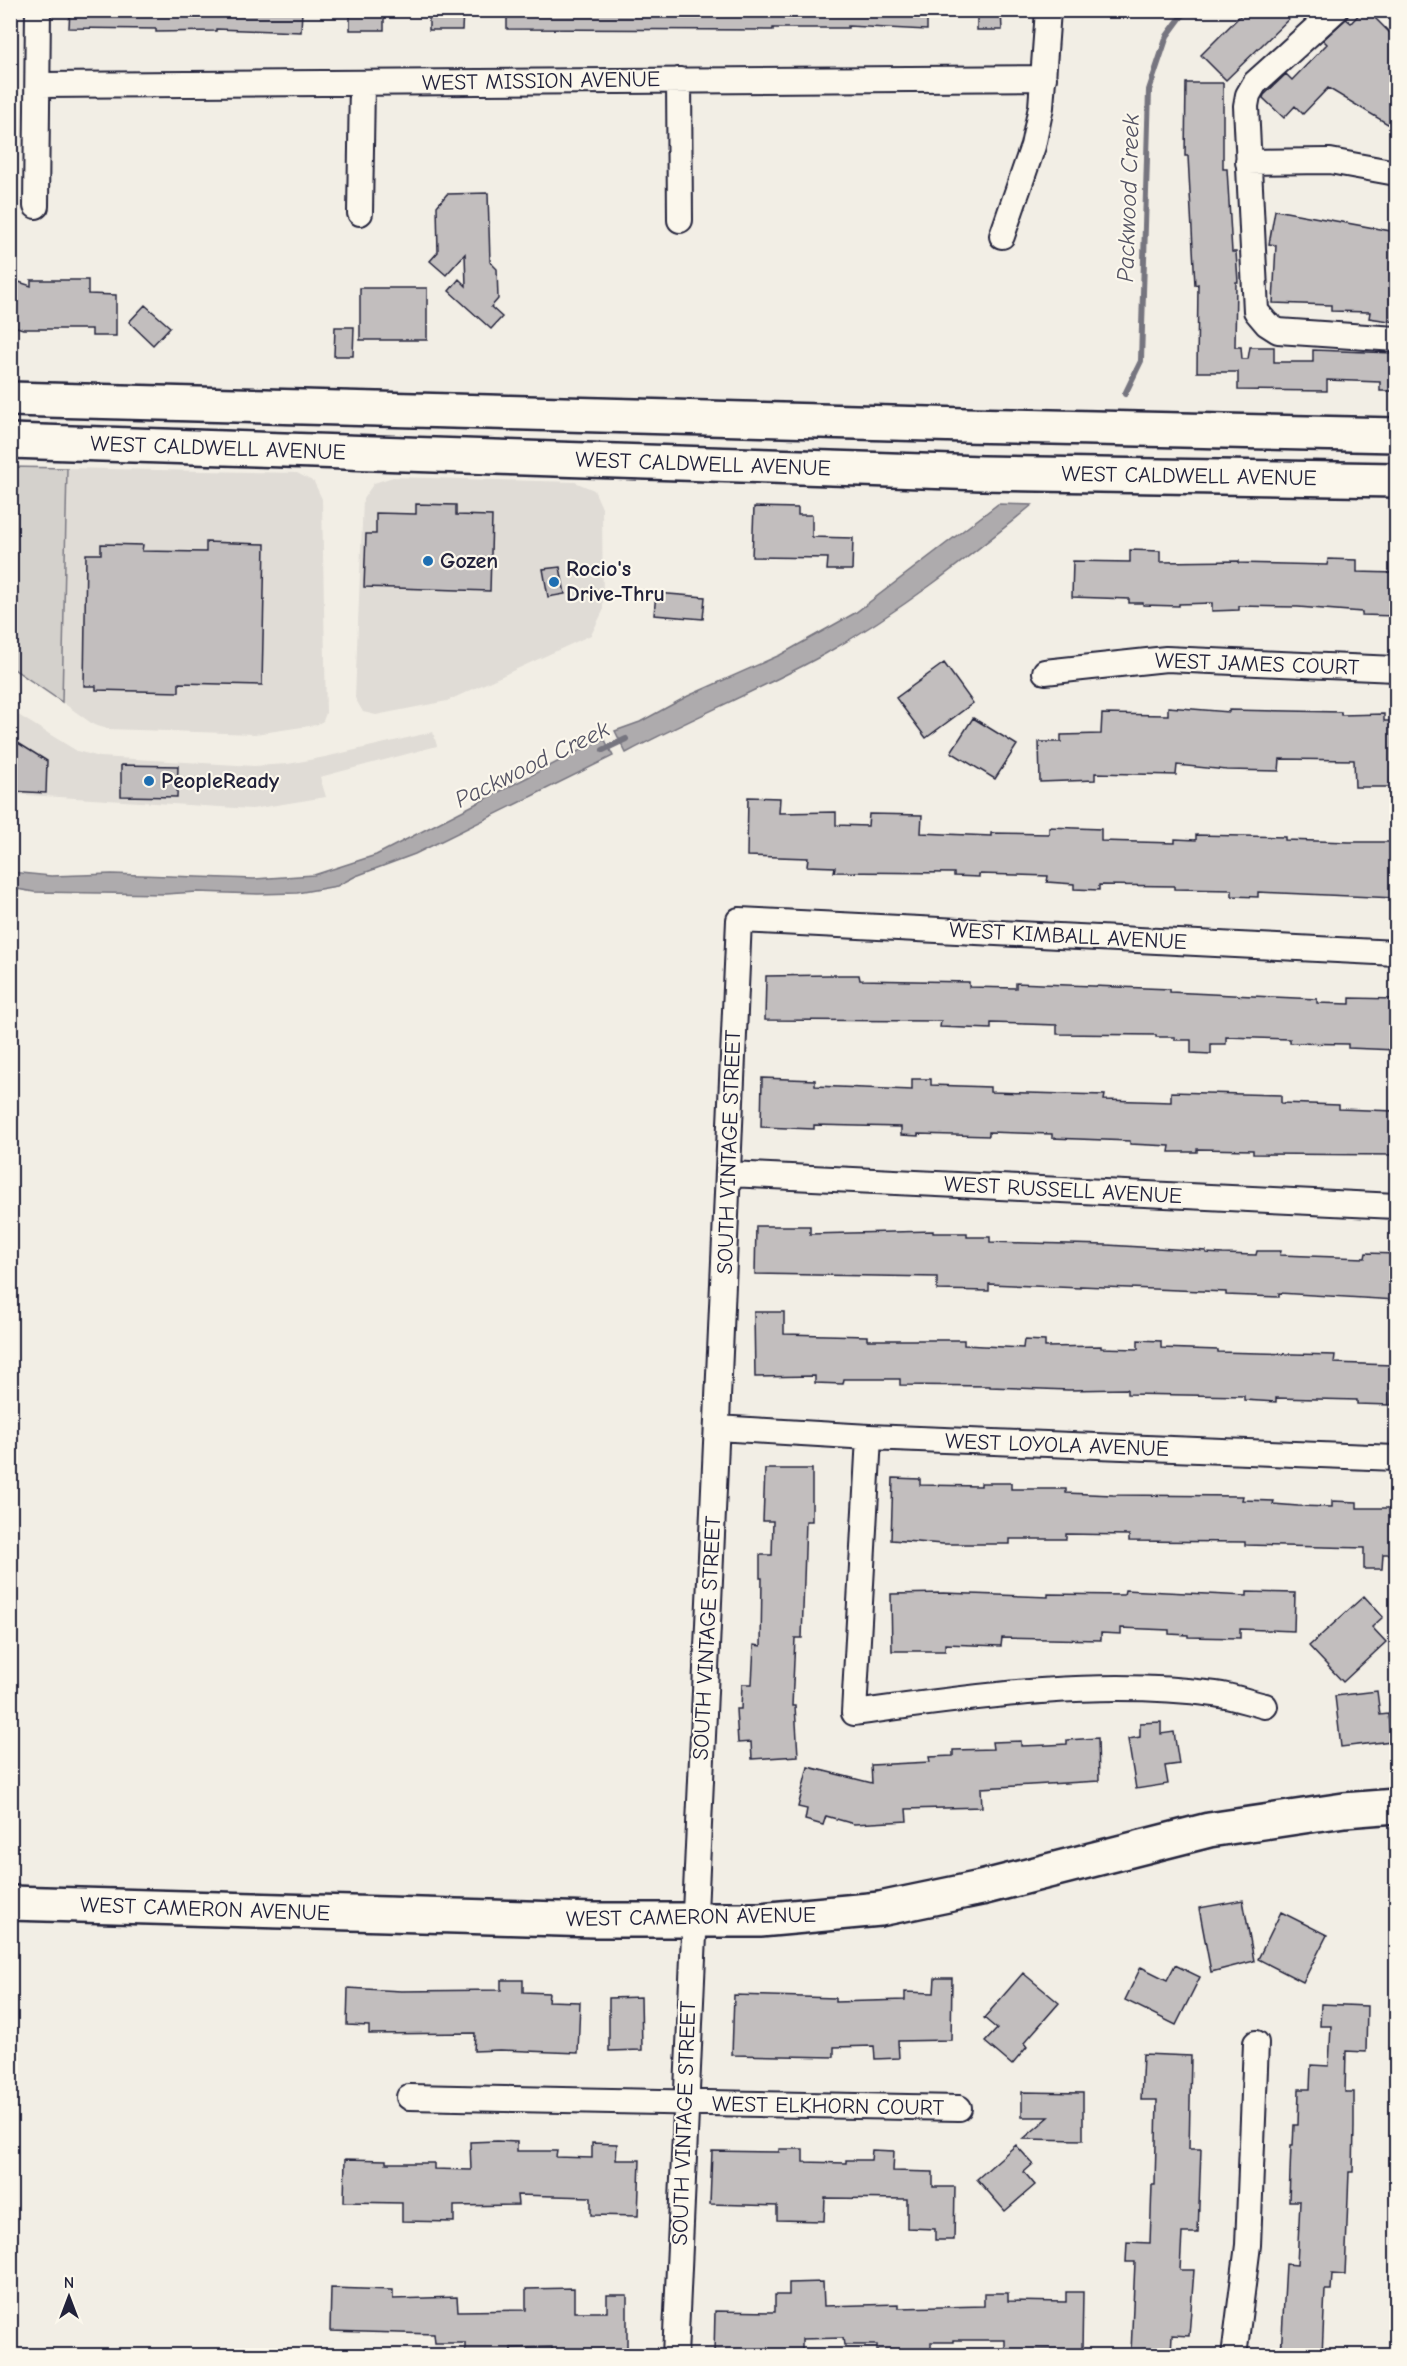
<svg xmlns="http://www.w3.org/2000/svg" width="1407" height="2366" viewBox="0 0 1407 2366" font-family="'Comic Neue',sans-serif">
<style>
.built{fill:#e0dcd6}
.green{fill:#d4d1cc;stroke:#7b7a84;stroke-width:1.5}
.water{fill:#aeabad;stroke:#76747f;stroke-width:1.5}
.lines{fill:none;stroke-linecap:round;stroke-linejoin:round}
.stream{stroke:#76747f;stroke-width:6}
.building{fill:#c2bebe;stroke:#22223b;stroke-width:1.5}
.street-casing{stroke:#22223b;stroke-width:28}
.secondary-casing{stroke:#22223b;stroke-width:38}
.primary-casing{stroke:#22223b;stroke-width:38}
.street{stroke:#fbf7ec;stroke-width:24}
.secondary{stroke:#fbf7ec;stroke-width:33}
.primary{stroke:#fbf7ec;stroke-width:33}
.poi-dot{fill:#1f6fb2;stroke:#fbf7ec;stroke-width:2}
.labels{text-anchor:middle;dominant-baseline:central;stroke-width:4.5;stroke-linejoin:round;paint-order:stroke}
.street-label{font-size:22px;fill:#22223b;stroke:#fbf7ec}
.poi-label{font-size:22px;font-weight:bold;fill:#22223b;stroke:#fbf7ec;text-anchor:start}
.water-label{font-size:24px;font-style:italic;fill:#535263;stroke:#fbf7ec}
</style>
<rect width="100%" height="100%" fill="#f2eee5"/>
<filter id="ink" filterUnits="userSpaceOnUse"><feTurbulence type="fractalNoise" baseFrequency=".0167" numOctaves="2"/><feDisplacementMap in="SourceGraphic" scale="12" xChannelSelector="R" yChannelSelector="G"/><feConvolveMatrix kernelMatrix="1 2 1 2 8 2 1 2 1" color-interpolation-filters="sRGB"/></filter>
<g filter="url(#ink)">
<path class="built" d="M67,468L297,473L314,482L322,499L326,713L323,721L316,725L255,734L108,729L94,725L62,702Z
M393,477L575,482L594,490L602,508L603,611L591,635L447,701L376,715L363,712L355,698L363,499L374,483Z
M10,710L77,751L100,757L254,766L288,764L325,757L433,732L437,746L320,777L326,797L252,809L11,794Z"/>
<path class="green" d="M10,467L67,468L62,702L11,667Z"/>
<path class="water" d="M998,504L1032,505C967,559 900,612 825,654C760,690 691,718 626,753L615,731L640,722L688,696L780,655L855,613Z
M604,738L613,756L415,854L356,876L337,886L297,893L258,894L197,892L165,894L34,892L11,888V872L51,876L112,874L254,879L314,875L376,855Z"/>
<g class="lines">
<path class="stream" d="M1125,394L1141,361L1149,90L1167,36L1181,17L1189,10
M603,750L626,739"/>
</g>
<path class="building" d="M70,10H302L301,32L216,29V31L156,32V29L69,28Z
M350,10H384V30H350Z
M429,10H463L462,30H429Z
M507,10H927V30L848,26V28H773V30L507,29Z
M977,10H1001L1002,30H977Z
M1246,10H1298L1226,80L1201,55Z
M1363,10H1367L1396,39V129L1328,88L1303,114L1295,106L1284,118L1263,98L1264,95L1286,74L1292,80L1327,44L1323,40L1346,19L1351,23Z
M1186,83H1223V169H1227L1232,252H1236L1238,282H1236L1235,347H1241L1242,359H1248L1250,347H1274V362H1313V350L1394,353L1396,391H1380V382L1327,380V391L1238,390V372H1197L1198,284L1195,285L1188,156H1185Z
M488,193L490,262L497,269L498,299L491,307L502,317L491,329L449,291L459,279L466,286L465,254L446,275L430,261L438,252L437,206L447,194Z
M1275,210L1396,232V322L1369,318L1370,312L1331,311V305L1273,303L1276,245L1269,244Z
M10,279L31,286V280H88V294L116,295V336H92V329H23L10,325Z
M360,288H427V340H360Z
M145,305L170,327L153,345L129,322Z
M335,327H354L353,356H334Z
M416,504L456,505V515L492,516L490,591L364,587L366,534H376V513L416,514Z
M754,507L798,508V515H812V537L853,538L852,570H827L828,558L752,557Z
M206,542L265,544L262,685L179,683V692L96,690V686H84L86,554H101V544L143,545L142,551L206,552Z
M1130,550L1160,551V562L1239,561V563L1327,565L1328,559L1357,560V572L1396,573V616L1362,615V612L1298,607L1239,606V610L1212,611V603L1179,604V606L1143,605V603H1129V599L1072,597L1073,561L1130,562Z
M560,567L565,594L548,597L543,569Z
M656,593L705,597L703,619L654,615Z
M944,663L973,703L926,738L896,698Z
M1168,707L1229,712V710L1341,712V715L1384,714V721H1396V777H1391V787H1355L1354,760L1280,759L1279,771L1227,770L1177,765L1176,775L1095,773V780L1040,782L1039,742H1061V735L1101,734L1102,714L1168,715Z
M973,718L1017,745L995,779L951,752Z
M10,738L47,761L46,793L10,791Z
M121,765L178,766L177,797L121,796Z
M748,797L780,798L779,813L836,812V825L868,826L869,814L922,815L921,833L991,836V833L1049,834V827L1101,829V841L1175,843V839L1196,840V835L1285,837V840L1349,842H1396V898L1258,892V897L1232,896V890L1174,889V886L1099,885V890L1074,889V884L1047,882L1048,876L979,874V877L954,876V873L834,872L835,867L807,866L808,858L747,856Z
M828,975H859L860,980L969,982V987L1016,988V983L1170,989V992L1317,999V1003L1350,1004V998L1396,999V1050L1348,1048V1044L1290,1043V1039L1226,1037V1044H1211V1054L1191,1053V1040H1175V1037H1156V1035L1057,1034V1025L991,1023V1029L940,1027L941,1021L765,1020L766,976Z
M762,1078L815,1080V1086L912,1090V1079H931V1085L990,1087V1092L1105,1095L1104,1100L1171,1102V1092L1281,1095V1103L1339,1105V1109L1396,1111V1155L1253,1154V1150L1197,1149V1152H1169L1170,1146L1130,1144V1141L1052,1138V1134L989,1132V1136L918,1134V1136L901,1135V1127L814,1125V1129L761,1127Z
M756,1226H810V1234L933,1231V1233H967V1237H990V1242L1107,1245L1206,1251V1253L1223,1254L1256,1255L1257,1251H1281L1280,1255L1365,1258L1366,1253L1396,1254V1300L1279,1293V1297L1226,1295V1292L1080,1286V1288L989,1284V1291L937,1290V1277L755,1274Z
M754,1312H784V1334L867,1336V1340H964V1345L1023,1348L1024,1340L1045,1341V1347L1101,1346V1348L1138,1349V1340L1161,1341V1348L1218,1350V1352L1335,1355L1334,1363L1392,1365L1391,1405L1357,1404V1400L1276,1398V1402L1244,1400V1396L1127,1394V1389L1068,1390L990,1387V1386L900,1385V1379H844L843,1384L815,1383V1376L755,1377Z
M765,1469H812V1521H806L802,1638H795L792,1706H795L798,1756L752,1759L751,1742L738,1743L736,1709H741L742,1684H752L754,1645L761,1646L762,1578H760V1555H772L773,1521H763Z
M893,1478L920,1479V1485L981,1486V1483H1011V1489H1066V1493L1113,1495L1243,1496L1242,1500L1274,1501L1273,1504L1298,1506L1332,1507V1501L1357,1502V1508H1396V1554H1383L1382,1569H1364V1548L1245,1545V1542L1129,1541V1535L1066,1534V1539H1010V1544H943L891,1540Z
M1125,1590L1247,1596V1592L1295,1593L1294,1631L1240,1629V1638L1188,1637V1635L1169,1634V1630L1121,1628V1634L1101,1633V1640L1002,1638L1001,1646L945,1644V1651H892L891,1594L944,1593L1048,1597V1594L1124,1595Z
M1364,1596L1383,1617L1372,1627L1386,1642L1343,1682L1309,1646Z
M1377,1691L1380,1715L1388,1714L1391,1741L1341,1747L1335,1696Z
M1161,1722V1734L1174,1732L1179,1764L1165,1766L1168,1784L1136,1789L1128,1739L1140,1737V1723Z
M1098,1738L1099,1781L981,1788L982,1807L906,1809L907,1821L854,1824L826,1816L823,1825L805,1820L807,1809L798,1807L808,1767L872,1783L871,1765L930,1762L929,1757L953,1756V1750L993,1749L992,1742L1021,1741V1746L1049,1745L1067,1744V1740Z
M1243,1900L1254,1961L1211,1972L1199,1908Z
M1281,1912L1327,1935L1303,1982L1258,1959Z
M1175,1965L1200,1977L1176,2025L1125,2000L1141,1967L1167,1980Z
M1023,1973L1059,2003L1024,2043L1027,2047L1012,2065L985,2042L997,2029L984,2018Z
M935,1978H952L951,2040L898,2041L899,2058L875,2059L874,2046L834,2047V2057L732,2055L734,1995L835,1998V2002L905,2000V1992L934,1993Z
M501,1980H523V1992L549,1993L548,2001L580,2002L578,2053L500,2050L474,2051L475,2033L369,2034V2026L347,2025L348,1988L401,1991L501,1990Z
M641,1997L642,2050L609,2051V1998Z
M1321,2004L1367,2006L1366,2052L1346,2051L1345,2092H1354V2127L1353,2172H1349L1345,2275L1332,2274L1331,2290H1325L1322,2355H1281L1286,2264L1297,2265L1300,2201H1289L1291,2145H1293L1294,2125H1298L1299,2089H1310L1311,2065L1329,2066L1331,2026H1320Z
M1143,2054L1191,2056L1189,2149H1201L1198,2233H1182L1180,2270H1194L1189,2336L1172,2335L1171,2354L1131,2352L1135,2262H1126L1127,2242L1150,2243L1152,2185H1155L1157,2100H1141Z
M1022,2092L1083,2093V2140L1023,2139L1049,2117H1022Z
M497,2141L517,2142V2151H557L556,2157L592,2158V2143L617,2144L616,2160H640L638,2216L591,2215V2197L517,2195L518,2205L454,2206V2222L402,2221V2203L344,2202L345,2159L386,2160V2163H434V2169L471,2170L470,2142Z
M1016,2145L1033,2164L1024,2172L1035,2185L1005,2211L977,2179Z
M779,2149H803V2162L846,2163V2160H871L872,2150L894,2151L893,2171L933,2172V2187H955L954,2240H935V2229L907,2228V2199L825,2198L824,2221L777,2220V2206L710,2204L712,2151L779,2152Z
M823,2282L824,2306L899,2304V2308L984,2306V2293H1008V2301L1066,2302V2292H1083L1082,2350L1005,2351V2340H953V2342H931V2353L877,2354V2345H844L843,2338L802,2339V2355L714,2354L715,2311L775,2312V2295H789V2283Z
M331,2288L393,2290V2299L457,2297L458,2311L526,2310V2289L574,2288V2312H607V2295H627V2355H552V2347L511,2348V2355H465V2343H435L434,2334L330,2331Z"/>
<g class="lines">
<defs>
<path id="street" d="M1336,10L1255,83L1248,95L1246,106L1256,311L1267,324L1278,331L1396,339
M679,80L680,220
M39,85L1044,78
M1248,162L1330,161L1396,173
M36,206L38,10
M360,213L362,83
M1002,236L1033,146L1041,107L1048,10
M1045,672L1166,659L1396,669
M729,1174L1396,1206
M717,1428L869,1437L1396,1458
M869,1437L854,1713C972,1697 1096,1678 1215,1694C1232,1696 1248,1702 1265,1706
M409,2097L959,2108
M675,2356C695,1877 720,1399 739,920L1396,953
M1234,2356L1248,2245L1256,2043"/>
<path id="secondary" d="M10,1903L595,1920H760L880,1909L981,1888L1209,1830L1344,1810L1396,1806"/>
<path id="primary" d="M10,399C473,410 934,426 1396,435
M10,441L982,473L1396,480"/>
</defs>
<use href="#street" class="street-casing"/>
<use href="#secondary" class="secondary-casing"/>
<use href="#primary" class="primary-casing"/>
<use href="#street" class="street"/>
<use href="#secondary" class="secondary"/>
<use href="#primary" class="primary"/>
</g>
</g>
<g class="poi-dot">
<circle cx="428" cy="561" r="6"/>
<circle cx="554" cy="582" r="6"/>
<circle cx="149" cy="781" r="6"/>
</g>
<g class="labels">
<g class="street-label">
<text transform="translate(541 81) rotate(-1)">WEST MISSION AVENUE</text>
<text transform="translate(218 448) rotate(2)">WEST CALDWELL AVENUE</text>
<text transform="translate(703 464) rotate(2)">WEST CALDWELL AVENUE</text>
<text transform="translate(1189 476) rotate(1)">WEST CALDWELL AVENUE</text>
<text transform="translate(1257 664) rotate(2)">WEST JAMES COURT</text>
<text transform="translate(1068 936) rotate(3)">WEST KIMBALL AVENUE</text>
<text transform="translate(729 1152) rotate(-88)">SOUTH VINTAGE STREET</text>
<text transform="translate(1063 1190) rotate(3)">WEST RUSSELL AVENUE</text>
<text transform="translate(1057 1445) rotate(2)">WEST LOYOLA AVENUE</text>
<text transform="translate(707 1638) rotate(-87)">SOUTH VINTAGE STREET</text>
<text transform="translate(205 1909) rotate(2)">WEST CAMERON AVENUE</text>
<text transform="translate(691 1917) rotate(-1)">WEST CAMERON AVENUE</text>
<text transform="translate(828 2106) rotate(1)">WEST ELKHORN COURT</text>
<text transform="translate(684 2123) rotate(-88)">SOUTH VINTAGE STREET</text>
</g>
<g class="poi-label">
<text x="440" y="561">Gozen</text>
<text x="566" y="569">Rocio's<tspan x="566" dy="25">Drive-Thru</tspan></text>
<text x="161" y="781">PeopleReady</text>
</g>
<g class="water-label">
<text transform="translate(1128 198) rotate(-88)">Packwood Creek</text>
<text transform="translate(532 764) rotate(-26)">Packwood Creek</text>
</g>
</g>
<rect width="1407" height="2366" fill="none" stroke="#fbf7ec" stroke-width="36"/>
<rect x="18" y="18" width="1371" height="2330" fill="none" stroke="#22223b" stroke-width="2" filter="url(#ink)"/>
<g transform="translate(69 2297)" stroke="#fbf7ec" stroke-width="4.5" paint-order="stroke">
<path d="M0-4.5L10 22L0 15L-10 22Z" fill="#22223b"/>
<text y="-9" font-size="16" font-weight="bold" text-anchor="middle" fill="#22223b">N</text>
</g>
</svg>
